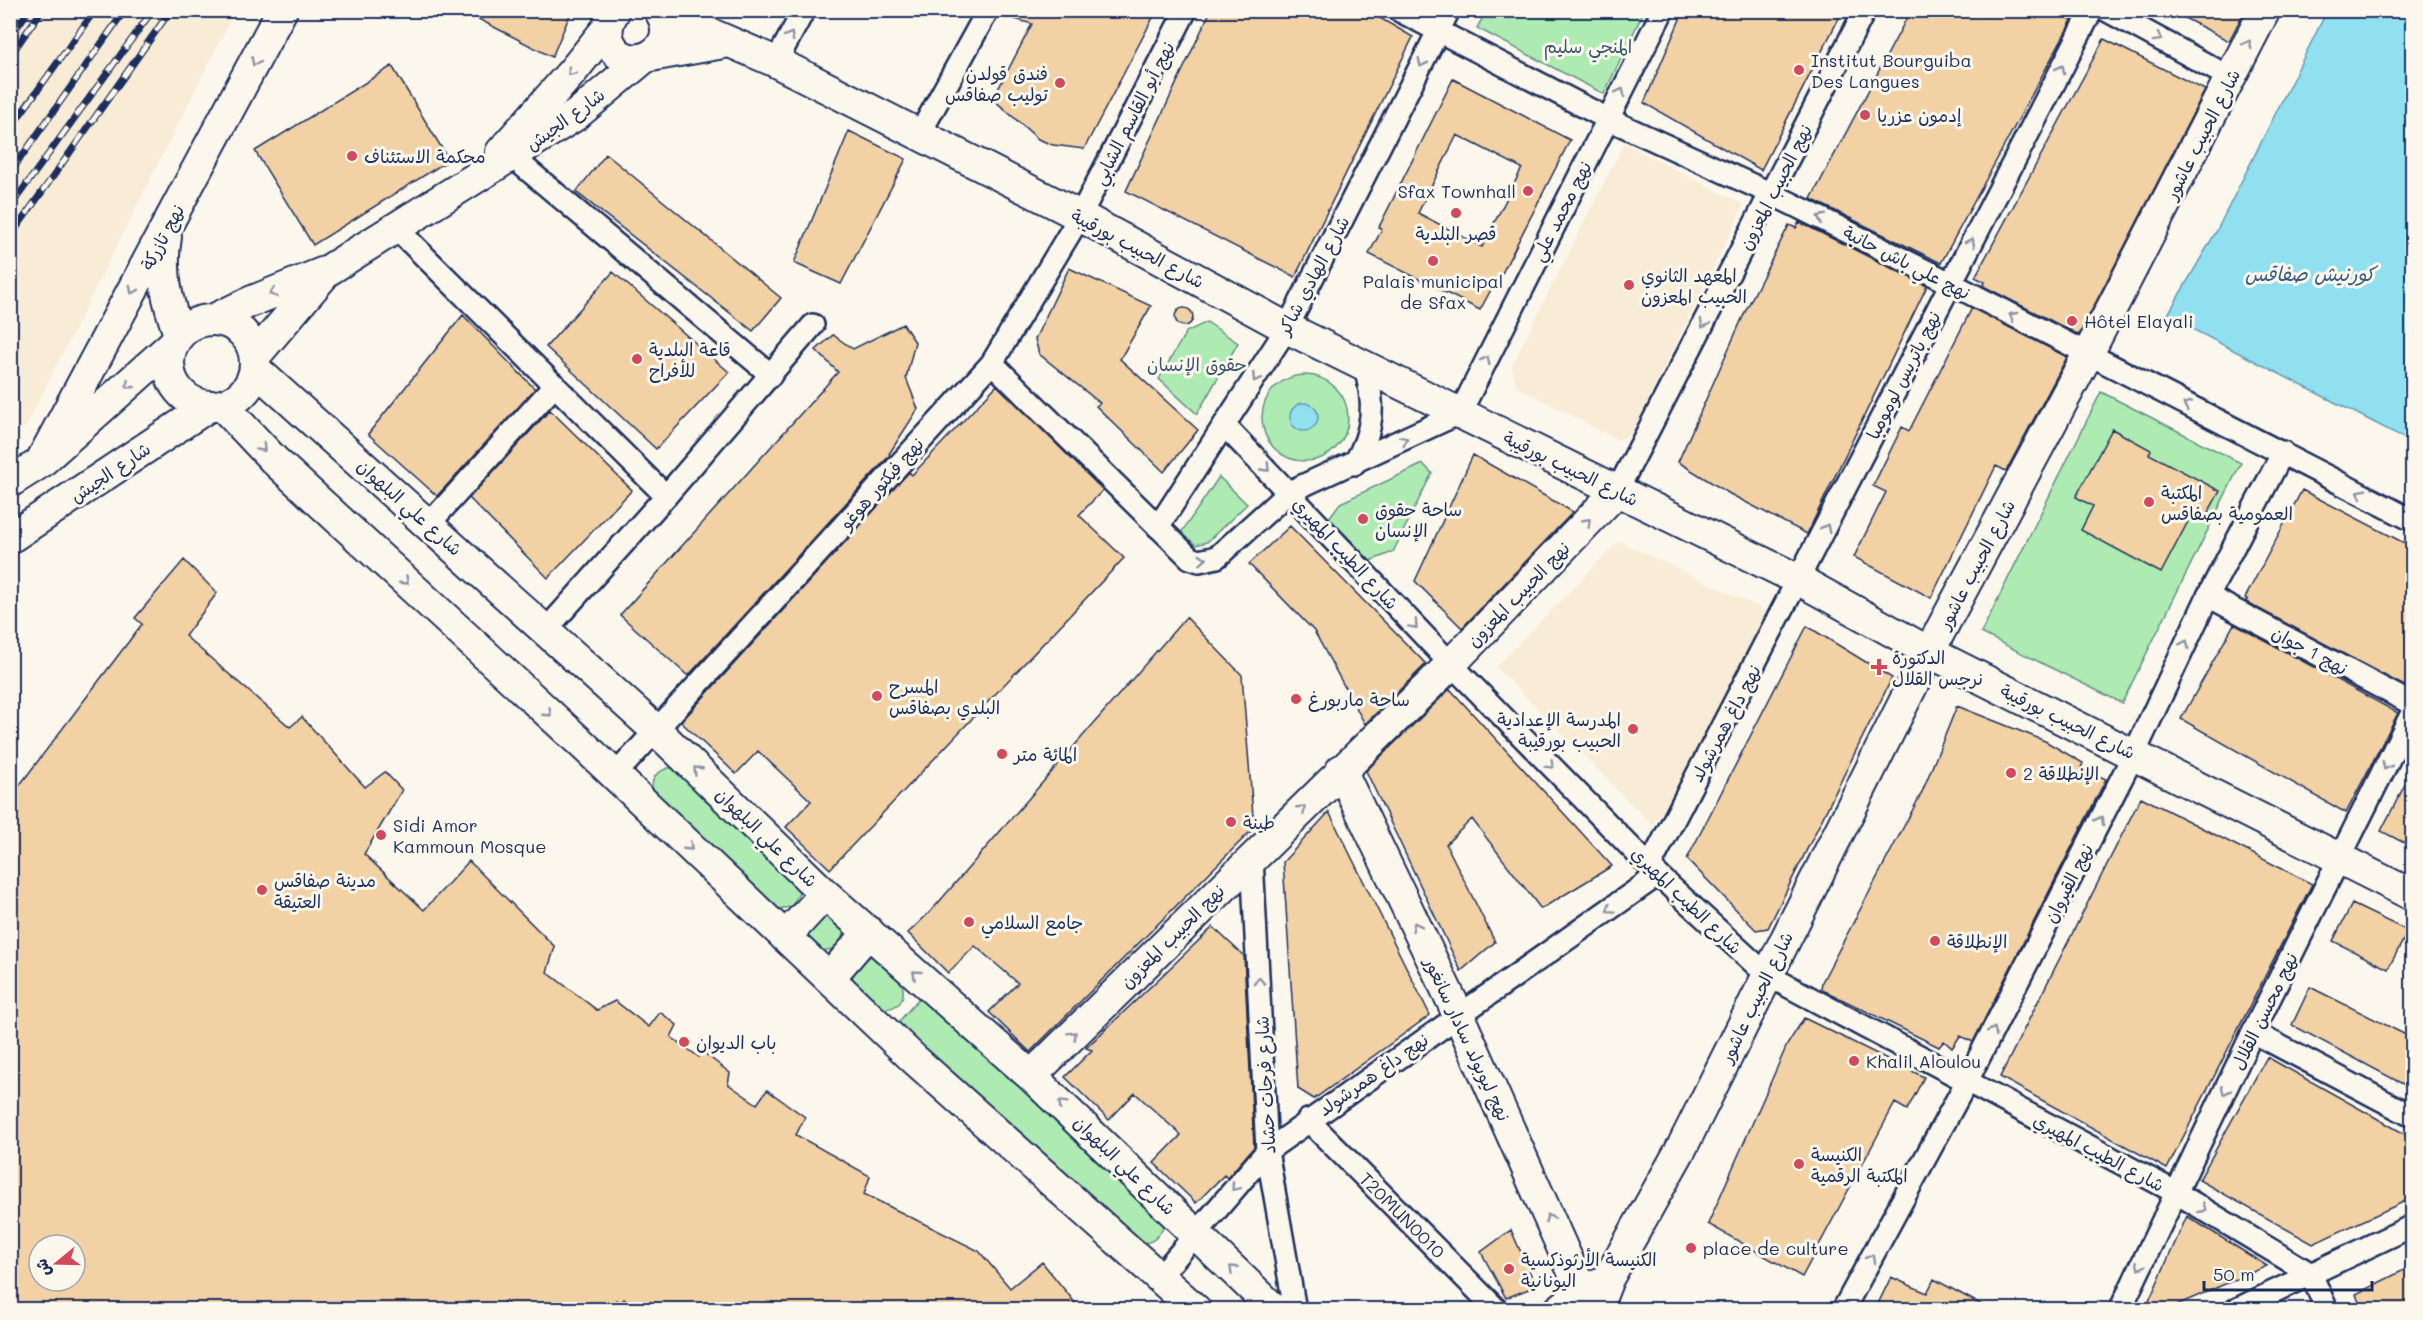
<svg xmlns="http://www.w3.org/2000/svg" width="2423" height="1320" viewBox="0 0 2423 1320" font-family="Mali,'Playpen Sans Arabic',sans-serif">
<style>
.built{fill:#f8ecd6}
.green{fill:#adebb2;stroke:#648d88;stroke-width:1.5}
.water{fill:#91e0ef;stroke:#6299b5;stroke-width:1.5}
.building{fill:#f2d1a4;stroke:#1b2f5e;stroke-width:1.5;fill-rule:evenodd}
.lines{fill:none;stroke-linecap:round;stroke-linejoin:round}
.street-casing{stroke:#1b2f5e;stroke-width:26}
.secondary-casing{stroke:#1b2f5e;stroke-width:34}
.street{stroke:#fbf7ec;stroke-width:21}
.secondary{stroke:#fbf7ec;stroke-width:30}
.rail-casing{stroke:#1b2f5e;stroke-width:7}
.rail{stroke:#fbf7ec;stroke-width:4.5;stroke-dasharray:14;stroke-linecap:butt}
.oneway{stroke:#8b93a5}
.poi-dot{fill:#d1495b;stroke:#fbf7ec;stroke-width:2}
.labels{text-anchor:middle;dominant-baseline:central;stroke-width:6;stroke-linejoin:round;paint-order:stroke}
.park-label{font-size:18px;fill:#38556f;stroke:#fbf7ec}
.poi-label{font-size:18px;fill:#1b2f5e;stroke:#fbf7ec;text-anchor:start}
.street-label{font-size:18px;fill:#1b2f5e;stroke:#fbf7ec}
.water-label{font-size:20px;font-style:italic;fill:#385b82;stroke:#fbf7ec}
</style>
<rect width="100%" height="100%" fill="#fbf7ec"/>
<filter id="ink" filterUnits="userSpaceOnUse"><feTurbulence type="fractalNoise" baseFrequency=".0167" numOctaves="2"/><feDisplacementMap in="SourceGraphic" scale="12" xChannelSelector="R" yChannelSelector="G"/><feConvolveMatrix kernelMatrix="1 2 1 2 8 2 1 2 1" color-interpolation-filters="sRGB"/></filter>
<g filter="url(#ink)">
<path class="built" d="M11,10L235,11L26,426L11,436Z
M1624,143L1744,205L1632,433L1618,440L1516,386L1512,365Z
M1619,541L1767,611L1678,791L1652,825L1496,667Z"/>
<path class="green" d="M1486,11V10L1644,11L1604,94L1477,28Z
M1207,322L1238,343L1197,414L1159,379L1186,332Z
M1262 418a43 43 0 1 1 86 0a43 43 0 1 1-86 0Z
M2101,392L2241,463L2122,703L1981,633Z
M1423,464L1432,473L1393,552L1370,561L1329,518L1340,503Z
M1219,477L1247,504L1207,542L1196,545L1181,533Z
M668,768H677L798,886L799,893L791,907L776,909L654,795C649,781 654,773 668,768Z
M825,915L831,916L843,928C845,955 811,958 807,933Z
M875,955C889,969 912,982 900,1003C879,1019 868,998 853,983C851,966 859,959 875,955Z
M920,997L1156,1209L1164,1225C1158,1238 1153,1244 1138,1243L895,1026Z"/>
<path class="water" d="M2327,11H2412V442L2167,316L2216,232Z
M1290 417a14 14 0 1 1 28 0a14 14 0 1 1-28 0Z"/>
<path class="building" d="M461,10H572L552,57Z
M1002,10H1157L1084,149L1053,145L1038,139L993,99L1032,24L1001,15Z
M1211,10H1366L1413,37L1295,277L1126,191Z
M1684,10H1843L1761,170L1644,103Z
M1911,10H2052L2072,20L1941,263L1811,199Z
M2169,10H2245L2229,41Z
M2104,39L2205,90L2079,335L1983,286L1985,282L1975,277Z
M392,66L449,160L313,245L255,151Z
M1453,79L1570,140L1495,287L1493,286L1480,310L1369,254L1382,229L1379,227ZM1457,135L1522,168L1482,247L1418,213Z
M849,131L906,159L841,284L794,263Z
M606,154L781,298L753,331L576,192Z
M1799,222L1927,286L1807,534L1730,494L1678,462L1745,312L1789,225L1796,228Z
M1069,268L1151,306L1120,359L1198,430L1164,472L1096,406L1100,403L1039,354L1035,339Z
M613,272L729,372L656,449L546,347Z
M1175 317a9 9 0 1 1 18 0a9 9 0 1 1-18 0Z
M1972,308L2067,357L2006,471L1996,466L1931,598L1854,557L1886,492L1873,486L1902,427L1909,431Z
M463,315L535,389L437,496L368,434Z
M903,324L915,342L906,378L918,409L889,454L890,455L688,676L620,615L838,372L816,350L833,335L853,349Z
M997,385L1103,490L1079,515L1124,558L830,869L786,827L811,801L758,751L736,774L681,722L909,472L912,475Z
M550,410L632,490L548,578L469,498Z
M2112,429L2151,450L2149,454L2220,491L2204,520L2192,514L2161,573L2081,530L2093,506L2076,497Z
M1473,455L1573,512L1462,628L1415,581Z
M2302,490L2412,547V680L2408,688L2246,602L2248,599L2245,598Z
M1290,526L1426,664L1365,724L1314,631L1249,564Z
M184,560L217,593L185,636L290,727L302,717L365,787L385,772L402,790L364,854L424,910L469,861L555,947L547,972L597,1010L615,1001L649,1027L660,1012L677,1025L671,1037L699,1057L703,1052L730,1073L728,1084L757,1104L767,1090L805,1117L796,1135L870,1176L864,1194L979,1251L1010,1288L1042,1262L1081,1310H637L624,1299L620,1304L616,1300L610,1310H514L505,1301L498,1310H10V788L19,786L142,624L135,618ZM39,1245H75V1281H39Z
M1186,617L1242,675L1254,828L1030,1052L989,1012L1018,983L975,946L948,973L908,933L932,910Z
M2234,624L2398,713L2346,813L2181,719Z
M1807,626L1892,678L1768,928L1756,930L1687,859Z
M1450,689L1612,866L1541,909L1472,819L1446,844L1495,942L1461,971L1366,771Z
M1957,706L2045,741L2083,763L2081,768L2106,779L1973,1042L1960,1036L1952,1048L1944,1041L1939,1047L1821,989L1822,982L1922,792Z
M2412,771V847L2381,831Z
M2141,797L2312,884L2167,1169L2000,1077Z
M1329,812L1430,1015L1314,1099L1298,1089L1283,862Z
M2352,904L2408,931L2388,969L2333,941Z
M1213,927L1244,956L1254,1147L1227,1178L1224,1175L1196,1203L1154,1163L1181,1135L1135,1093L1109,1120L1065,1077L1092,1050L1086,1048Z
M2310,987L2412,1038V1089L2292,1025Z
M1804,1018L1924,1077L1907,1110L1895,1103L1802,1277L1708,1224L1787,1045Z
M2267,1057L2412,1138V1198L2313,1244L2199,1180Z
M2187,1216L2267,1266L2165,1310H2145Z
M1511,1230L1536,1286L1506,1298L1481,1252Z
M2412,1266V1306L2406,1310H2362L2356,1294Z
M1891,1277L1927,1293L1934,1279L1991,1310H1875Z"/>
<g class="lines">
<defs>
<g id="street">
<path d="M1398,10L1608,119L1772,194L1950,283L2412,520"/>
<path d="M2106,10L2231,78"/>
<path d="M776,62L804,10"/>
<path d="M919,135L988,10"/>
<path d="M503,149L771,375"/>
<path d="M395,227L666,496"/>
<path d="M992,363L1190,558L1199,561L1217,557L1289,492L1460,413L1663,10"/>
<path d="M1225,426L1451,664L1658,875L1767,975L2175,1192L2311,1274L2327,1310"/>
<path d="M1354,464C1374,431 1376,402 1364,366"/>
<path d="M1617,491L1865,10"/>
<path d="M429,524L555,385"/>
<path d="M1158,527L1287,328L1449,10"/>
<path d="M2208,596L2412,704"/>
<path d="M545,631L666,496L813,325"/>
<path d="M615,775L992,363L1080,216L1186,10"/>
<path d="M1252,858L1267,1151L1295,1310"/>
<path d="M1650,866L2092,10"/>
<path d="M2253,1032L2412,1116"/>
<path id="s1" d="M1308,1120L1497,1310"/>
<path d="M1160,1276L1267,1151L1658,875"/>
<path d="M1843,1310L1967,1081L2134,754L2208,596L2283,452"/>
<path d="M2120,1310L2253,1032L2412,713"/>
<path d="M2235,1310L2412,1226"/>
</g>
<path id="secondary" d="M613,14C608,21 606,31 609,40C623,80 687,52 659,10
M663,17L695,27L776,62L1080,216L1287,328L1799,580L1929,652L2412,895
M651,56L729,42
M501,152L572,72L608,27
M166,237C160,271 167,302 179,334
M214,319L250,302L327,271L576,115L643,59
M169 363a43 43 0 1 1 86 0a43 43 0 1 1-86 0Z
M255,356L323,276
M255,369L657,731L825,894L1031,1076L1275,1310
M222,405L274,460L581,743L914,1059L1196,1310
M40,463L282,10
M10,482L40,463L172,345
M10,538L209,406
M1341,770L1458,1014L1590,1310
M785,937L825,894
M830,977L869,932
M1031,1076L1451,664L1617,491
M1559,1310L1582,1292L1600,1283
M1596,1310L1608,1279L1682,1147L1929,652L2087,356L2265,10"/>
</defs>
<use href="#street" class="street-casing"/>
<use href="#secondary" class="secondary-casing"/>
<use href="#street" class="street"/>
<use href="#secondary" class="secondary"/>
<defs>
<path id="rail" d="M10,37L29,10
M10,56L42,10
M10,129L95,10
M10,173L125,10
M10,207L153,10
M10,237L171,10"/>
</defs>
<use href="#rail" class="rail-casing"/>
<use href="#rail" class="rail"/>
</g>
<defs><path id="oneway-chevron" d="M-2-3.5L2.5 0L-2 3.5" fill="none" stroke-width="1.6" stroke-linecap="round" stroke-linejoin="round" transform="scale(1.5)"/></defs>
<g class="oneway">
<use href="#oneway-chevron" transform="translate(790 36) rotate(-62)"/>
<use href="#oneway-chevron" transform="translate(2158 38) rotate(29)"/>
<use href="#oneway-chevron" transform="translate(2248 44) rotate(-63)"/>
<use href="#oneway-chevron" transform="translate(255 62) rotate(118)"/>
<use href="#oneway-chevron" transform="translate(1422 63) rotate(117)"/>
<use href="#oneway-chevron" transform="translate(2061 69) rotate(-62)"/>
<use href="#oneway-chevron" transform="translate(571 72) rotate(130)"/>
<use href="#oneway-chevron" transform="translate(1621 92) rotate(-63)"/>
<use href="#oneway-chevron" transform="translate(1821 218) rotate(-153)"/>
<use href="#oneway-chevron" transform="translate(1971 242) rotate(-62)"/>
<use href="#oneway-chevron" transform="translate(133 290) rotate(118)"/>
<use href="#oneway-chevron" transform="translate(273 293) rotate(161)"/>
<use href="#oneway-chevron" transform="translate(2013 316) rotate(-152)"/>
<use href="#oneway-chevron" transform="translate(1704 324) rotate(118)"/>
<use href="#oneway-chevron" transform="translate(1486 360) rotate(-63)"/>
<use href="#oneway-chevron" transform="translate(1256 378) rotate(122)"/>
<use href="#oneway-chevron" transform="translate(129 385) rotate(139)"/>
<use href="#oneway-chevron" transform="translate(2187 405) rotate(-154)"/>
<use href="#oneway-chevron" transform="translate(1404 440) rotate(-26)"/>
<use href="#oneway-chevron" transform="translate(262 448) rotate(47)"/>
<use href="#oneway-chevron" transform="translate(1266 468) rotate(46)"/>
<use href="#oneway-chevron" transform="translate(2361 493) rotate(-152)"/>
<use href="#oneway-chevron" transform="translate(1587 522) rotate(-46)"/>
<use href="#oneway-chevron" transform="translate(1826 528) rotate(-63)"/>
<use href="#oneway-chevron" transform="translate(1203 559) rotate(-3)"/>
<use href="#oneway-chevron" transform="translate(405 581) rotate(43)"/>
<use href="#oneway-chevron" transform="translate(1414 625) rotate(47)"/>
<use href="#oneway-chevron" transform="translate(2185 644) rotate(-65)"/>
<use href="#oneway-chevron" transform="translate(548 713) rotate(43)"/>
<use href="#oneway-chevron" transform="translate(1550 765) rotate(45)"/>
<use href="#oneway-chevron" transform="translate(2386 766) rotate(117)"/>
<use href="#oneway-chevron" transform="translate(697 770) rotate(-136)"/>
<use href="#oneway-chevron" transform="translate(1302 809) rotate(-44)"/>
<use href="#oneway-chevron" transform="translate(2100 820) rotate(-63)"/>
<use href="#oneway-chevron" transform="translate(689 847) rotate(43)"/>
<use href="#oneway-chevron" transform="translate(1610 909) rotate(145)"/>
<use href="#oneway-chevron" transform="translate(1416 926) rotate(-116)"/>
<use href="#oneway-chevron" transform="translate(916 974) rotate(-139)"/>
<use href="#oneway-chevron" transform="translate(1259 981) rotate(-93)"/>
<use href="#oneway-chevron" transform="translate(1993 1031) rotate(-63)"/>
<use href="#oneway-chevron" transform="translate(1073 1035) rotate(-45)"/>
<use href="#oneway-chevron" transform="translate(2225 1091) rotate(116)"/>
<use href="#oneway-chevron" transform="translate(1062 1104) rotate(-136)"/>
<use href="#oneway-chevron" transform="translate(1235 1187) rotate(131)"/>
<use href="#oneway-chevron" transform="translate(2203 1209) rotate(31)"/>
<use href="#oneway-chevron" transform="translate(1549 1218) rotate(-114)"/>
<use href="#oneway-chevron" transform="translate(1871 1258) rotate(-61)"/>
<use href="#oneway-chevron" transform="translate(2140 1266) rotate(115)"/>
<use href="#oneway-chevron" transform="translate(1233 1269) rotate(-136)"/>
</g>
</g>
<g class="poi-dot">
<circle cx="1799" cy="70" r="6"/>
<circle cx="1060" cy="83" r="6"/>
<circle cx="1865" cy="115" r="6"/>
<circle cx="352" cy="156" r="6"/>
<circle cx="1528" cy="191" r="6"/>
<circle cx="1456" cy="213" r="6"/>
<circle cx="1433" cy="261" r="6"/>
<circle cx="1629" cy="285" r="6"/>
<circle cx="2072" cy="321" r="6"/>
<circle cx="637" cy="359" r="6"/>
<circle cx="2149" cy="502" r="6"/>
<circle cx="1363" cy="519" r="6"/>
<path d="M1876 658h6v6h6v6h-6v6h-6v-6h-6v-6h6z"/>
<circle cx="877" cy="696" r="6"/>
<circle cx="1296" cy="699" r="6"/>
<circle cx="1633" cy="729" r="6"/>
<circle cx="1002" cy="754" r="6"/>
<circle cx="2011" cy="773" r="6"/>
<circle cx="1231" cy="822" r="6"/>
<circle cx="381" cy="835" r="6"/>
<circle cx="262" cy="890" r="6"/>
<circle cx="969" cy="922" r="6"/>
<circle cx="1935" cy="941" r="6"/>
<circle cx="684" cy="1042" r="6"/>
<circle cx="1854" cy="1061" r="6"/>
<circle cx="1799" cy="1164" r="6"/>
<circle cx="1691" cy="1248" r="6"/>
<circle cx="1509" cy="1269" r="6"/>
</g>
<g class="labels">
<g class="park-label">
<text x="1588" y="46">المنجي سليم</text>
<text x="1197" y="364">حقوق الإنسان</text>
</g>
<g class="poi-label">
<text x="1811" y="60">Institut Bourguiba<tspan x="1811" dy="21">Des Langues</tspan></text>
<text x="1048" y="73" text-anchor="end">فندق قولدن<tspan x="1048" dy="21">توليب صفاقس</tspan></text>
<text x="1877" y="115">إدمون عزريا</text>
<text x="364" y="156">محكمة الاستئناف</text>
<text x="1516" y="191" text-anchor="end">Sfax Townhall</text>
<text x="1456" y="233" text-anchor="middle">قصر البلدية</text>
<text x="1641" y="275">المعهد الثانوي<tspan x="1641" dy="21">الحبيب المعزون</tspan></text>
<text x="1433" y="281" text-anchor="middle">Palais municipal<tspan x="1433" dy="21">de Sfax</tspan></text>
<text x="2084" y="321">Hôtel Elayali</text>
<text x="649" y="349">قاعة البلدية<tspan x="649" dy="21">للأفراح</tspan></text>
<text x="2161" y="492">المكتبة<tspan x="2161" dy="21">العمومية بصفاقس</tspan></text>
<text x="1375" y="509">ساحة حقوق<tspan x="1375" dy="21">الإنسان</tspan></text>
<text x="1892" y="657">الدكتورة<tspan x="1892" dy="21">نرجس القلال</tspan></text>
<text x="889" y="686">المسرح<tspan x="889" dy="21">البلدي بصفاقس</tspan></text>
<text x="1308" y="699">ساحة ماربورغ</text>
<text x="1621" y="719" text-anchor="end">المدرسة الإعدادية<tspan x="1621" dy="21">الحبيب بورقيبة</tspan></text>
<text x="1014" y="754">المائة متر</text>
<text x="2023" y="773">الإنطلاقة 2</text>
<text x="1243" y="822">طينة</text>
<text x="393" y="825">Sidi Amor<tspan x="393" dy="21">Kammoun Mosque</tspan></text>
<text x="274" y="880">مدينة صفاقس<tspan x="274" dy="21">العتيقة</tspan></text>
<text x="981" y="922">جامع السلامي</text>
<text x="1947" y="941">الإنطلاقة</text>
<text x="696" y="1042">باب الديوان</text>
<text x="1866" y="1061">Khalil Aloulou</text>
<text x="1811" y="1154">الكنيسة<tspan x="1811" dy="21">المكتبة الرقمية</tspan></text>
<text x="1703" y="1248">place de culture</text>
<text x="1521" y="1259">الكنيسة الأرثوذكسية<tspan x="1521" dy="21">اليونانية</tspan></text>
</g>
<g class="street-label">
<text transform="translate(1133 113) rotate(-63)">نهج أبو القاسم الشابي</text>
<text transform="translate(565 119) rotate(-36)">شارع الجيش</text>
<text transform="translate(2202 134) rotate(-63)">شارع الحبيب عاشور</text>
<text transform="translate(1775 187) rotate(-63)">نهج الحبيب المعزون</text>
<text transform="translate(1561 211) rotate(-63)">نهج محمد علي</text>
<text transform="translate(162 237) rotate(-62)">نهج تازركة</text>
<text transform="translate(1138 248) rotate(28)">شارع الحبيب بورقيبة</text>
<text transform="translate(1907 262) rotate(27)">نهج علي باش حانبة</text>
<text transform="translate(1313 275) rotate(-62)">شارع الهادي شاكر</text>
<text transform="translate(1903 375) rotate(-63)">نهج باتريس لومومبا</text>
<text transform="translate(1571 468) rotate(26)">شارع الحبيب بورقيبة</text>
<text transform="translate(110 472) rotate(-34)">شارع الجيش</text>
<text transform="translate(881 483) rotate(-48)">نهج فيكتور هوغو</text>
<text transform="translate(410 507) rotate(42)">شارع علي البلهوان</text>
<text transform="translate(1346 553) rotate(47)">شارع الطيب المهيري</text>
<text transform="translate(1976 564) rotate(-62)">شارع الحبيب عاشور</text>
<text transform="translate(1518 594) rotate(-46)">نهج الحبيب المعزون</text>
<text transform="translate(2310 650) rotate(28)">نهج 1 جوان</text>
<text transform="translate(2068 721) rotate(26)">شارع الحبيب بورقيبة</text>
<text transform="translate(1725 723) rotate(-62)">نهج داغ همرشولد</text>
<text transform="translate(767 837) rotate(44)">شارع علي البلهوان</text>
<text transform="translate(2068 883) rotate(-63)">نهج القيروان</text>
<text transform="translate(1687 900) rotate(44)">شارع الطيب المهيري</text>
<text transform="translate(1172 936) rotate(-45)">نهج الحبيب المعزون</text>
<text transform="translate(1756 997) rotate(-64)">شارع الحبيب عاشور</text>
<text transform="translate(2264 1011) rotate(-64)">نهج محسن القلال</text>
<text transform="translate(1468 1039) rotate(65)">نهج ليوبولد سادار سانغور</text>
<text transform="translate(1373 1074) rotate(-35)">نهج داغ همرشولد</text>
<text transform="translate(1265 1085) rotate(-93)">شارع فرحات حشاد</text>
<text transform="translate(2099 1152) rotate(28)">شارع الطيب المهيري</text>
<text transform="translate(1125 1165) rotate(44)">شارع علي البلهوان</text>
<text stroke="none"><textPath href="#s1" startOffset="134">T20MUN0010</textPath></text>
</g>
<g class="water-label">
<text x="2310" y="273">كورنيش صفاقس</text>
</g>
</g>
<rect width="2423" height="1320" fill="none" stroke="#fbf7ec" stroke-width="36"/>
<rect x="18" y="18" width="2387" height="1284" fill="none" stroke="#1b2f5e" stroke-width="2" filter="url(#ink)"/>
<g transform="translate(57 1263) rotate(251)"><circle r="28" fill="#fbf7ec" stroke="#a1a7b3" stroke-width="1.5"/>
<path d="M0-4.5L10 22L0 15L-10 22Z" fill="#d1495b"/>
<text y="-9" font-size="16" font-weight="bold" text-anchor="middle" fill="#1b2f5e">ش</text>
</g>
<path d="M2204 1281v9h168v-9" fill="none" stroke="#1b2f5e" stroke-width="3"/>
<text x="2213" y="1281" font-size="18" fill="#1b2f5e" stroke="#fbf7ec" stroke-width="4.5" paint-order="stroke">50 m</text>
</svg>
